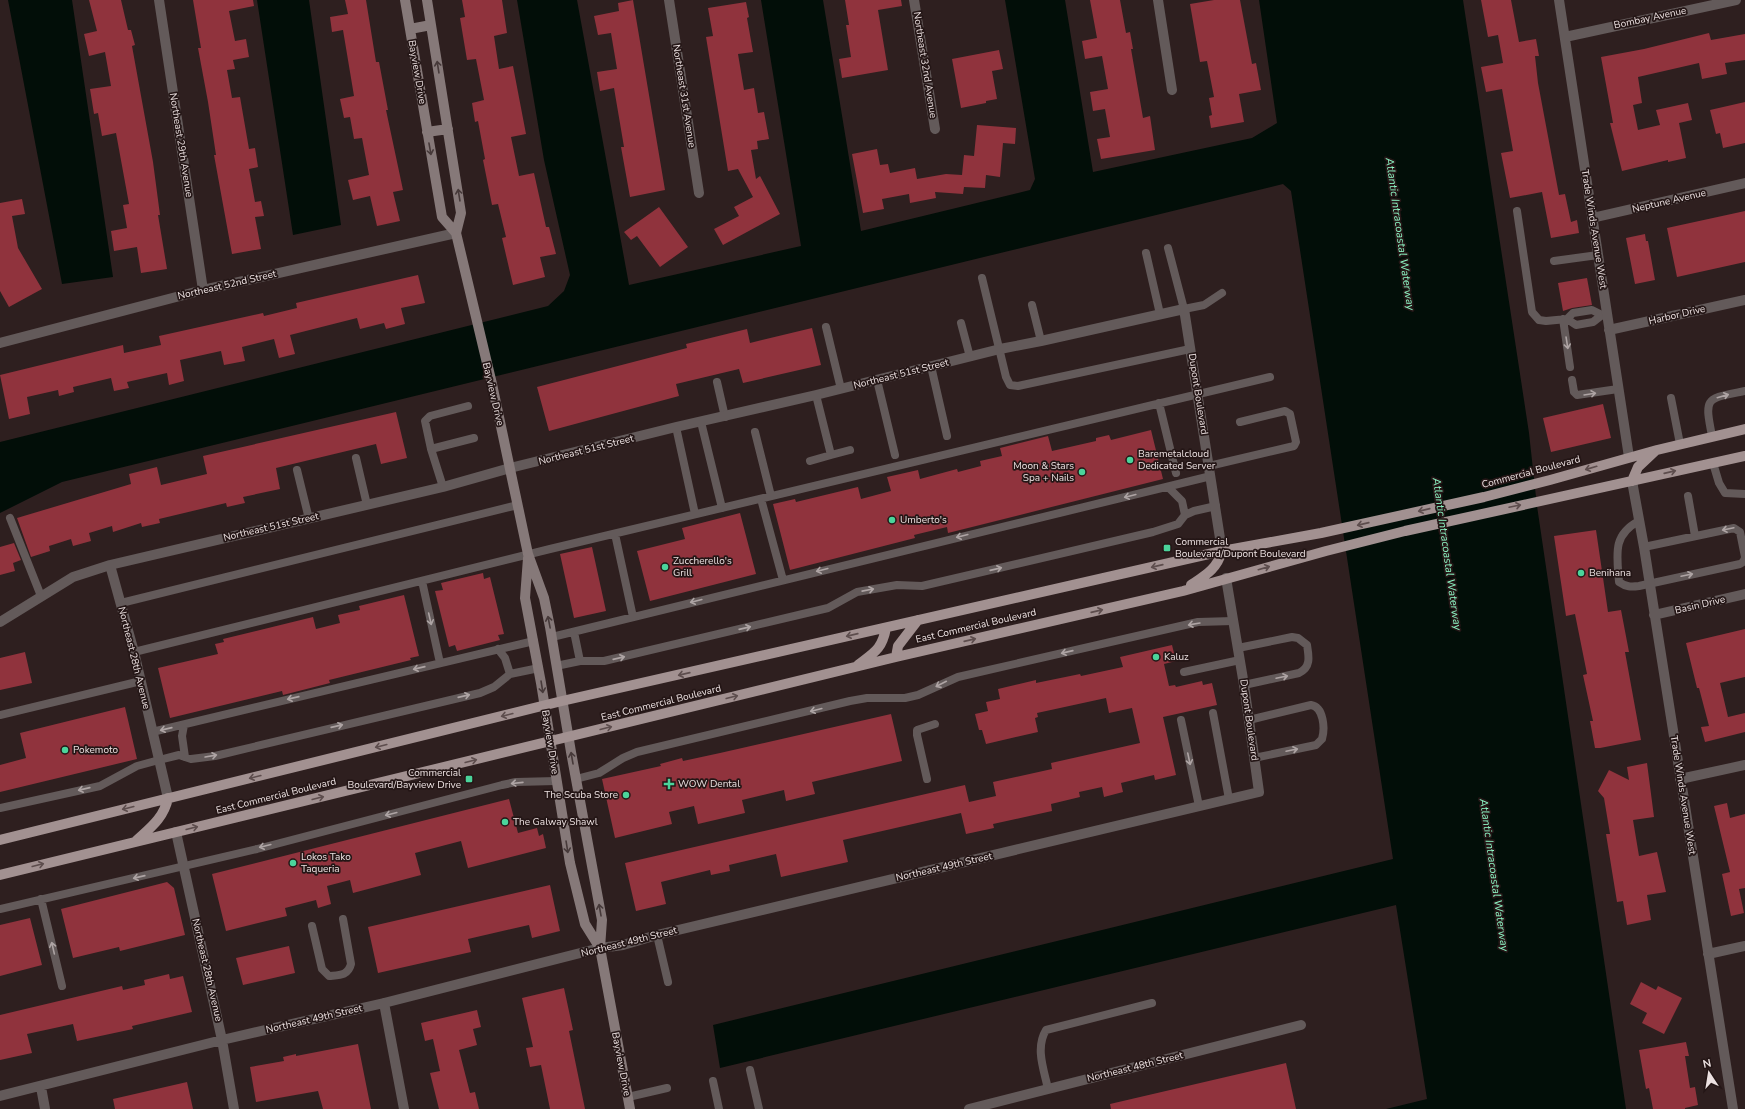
<svg xmlns="http://www.w3.org/2000/svg" width="1745" height="1109" viewBox="0 0 1745 1109" font-family="'Nunito Sans',sans-serif">
<style>
.water{fill:#020e08}
.building{fill:#90333d}
.lines{fill:none;stroke-linecap:round;stroke-linejoin:round}
.lane{stroke:#635a5a;stroke-width:8}
.street{stroke:#635a5a;stroke-width:10}
.secondary{stroke:#867979;stroke-width:10}
.primary{stroke:#a29191;stroke-width:10}
.oneway{stroke:#463939}
.oneway2{stroke:#aea4a4}
.oneway3{stroke:#5d4d4d}
.poi-dot{fill:#4bd49b;stroke:#241616;stroke-width:1.5}
.labels{text-anchor:middle;dominant-baseline:central;stroke-width:3.5;stroke-linejoin:round;paint-order:stroke}
.street-label{font-size:10px;fill:#ece1e1;stroke:#241616}
.poi-label{font-size:10px;fill:#ece1e1;stroke:#241616;text-anchor:start}
.water-label{font-size:11px;font-style:italic;fill:#8ffcc9;stroke:#241616}
</style>
<rect width="100%" height="100%" fill="#2e1f1f"/>
<path class="water" d="M8,0H72L113,277L62,284Z
M257,0H309L341,225L293,235Z
M517,0H577L629,285L801,246L761,0H823L861,231L1030,190L1035,179L1005,0H1065L1093,172L1252,138L1277,123L1259,0H1463L1529,433L1537,506L1626,1109H1386L1427,1099L1396,905L720,1068L713,1025L1393,859L1291,191L1283,184L62,482L0,513V442L548,306L564,291L570,275L544,160Z"/>
<path class="building" d="M89,0H121L128,30H131L135,45L132,46L153,162L160,215H158L167,269L141,273L137,247L114,251L111,231L127,228L123,205L129,204L116,133L102,136L98,113L94,114L90,89L111,86L105,52L89,56L84,34L97,31Z
M193,0H253L254,6L229,11L235,41L246,39L249,57L233,60L235,69L227,70L232,98L240,97L249,149L255,148L258,167L249,169L255,202L261,201L264,216L255,217L261,249L232,254L214,155H216L208,102L198,48H201Z
M345,0H366L376,62H379L388,110H386L403,190L393,192L400,221L377,226L370,196L353,200L348,180L369,175L362,138L354,139L350,117L344,118L340,99L354,96L343,30L332,32L330,17L348,14Z
M462,0H502L507,33L494,36L499,69L513,66L526,134L511,137L519,176L534,173L546,227H549L556,254L540,257L545,277L513,285L502,238L506,237L498,204L492,205L483,160L485,159L478,121L475,122L472,103L484,100L476,59L467,60L460,18L465,17Z
M633,0L665,190L630,197L621,147H624L614,88L600,91L597,72L617,69L611,33L598,35L594,16L619,11L618,3Z
M845,0H901L902,6L878,10L888,70L842,78L839,59L851,57L846,25H849Z
M1090,0H1120L1126,33L1130,32L1133,49H1131L1143,118L1150,116L1155,150L1101,159L1097,139L1110,137L1105,109L1093,111L1090,92L1108,89L1102,56L1085,59L1082,41L1097,38Z
M1214,0H1240L1252,64L1256,63L1261,90L1239,94L1244,122L1211,128L1209,116L1212,115L1209,98L1214,97L1207,61L1200,62L1190,4Z
M1481,0H1511L1519,42L1536,39L1539,56H1535L1538,83L1559,195L1565,194L1571,222L1577,220L1579,233L1551,238L1542,192L1510,198L1501,153L1513,151L1502,89L1486,92L1481,67L1503,63L1498,35L1488,37Z
M746,2L749,17L747,18L753,52L738,54L744,90L754,88L758,113L764,112L769,139L757,141L758,149L751,150L756,179L760,176L780,214L723,245L714,229L739,216L734,207L753,197L738,169L728,171L706,37L713,36L708,8Z
M1709,33L1711,40L1745,34V60L1725,63L1727,74L1702,79L1699,63L1638,77L1642,103L1633,105L1638,130L1660,125L1656,110L1688,103L1692,120L1679,123L1686,158L1668,162V160L1622,171L1610,123H1613L1601,57L1644,49Z
M999,50L1003,69L992,71L997,99L986,101V103L961,108L952,59Z
M1745,102V143L1723,148L1720,133L1716,134L1710,110Z
M977,125L1016,128L1015,144L1003,143L1000,177L986,175L985,188L964,187L963,194L935,192L936,198L910,203L909,194L882,199L884,209L863,213L852,154L877,149L880,165L888,164L890,173L915,168L917,179L946,174L962,175L964,155L974,156Z
M22,199L25,214L12,216L18,248L42,289L9,307L0,291V203Z
M659,207L688,247L660,267L637,236L631,240L624,232Z
M1745,211V262L1677,277L1667,228Z
M1645,234L1646,241H1648L1655,280L1635,284L1626,238Z
M418,275L425,303L401,308L405,324L386,329L384,323L360,329L357,318L290,335L295,354L279,358L274,339L242,347L245,361L224,365L221,351L180,360L184,381L169,385L167,373L127,382L129,388L114,391L111,378L73,387L74,392L59,396L58,390L27,397L30,414L9,419L0,375L123,345L124,353L161,345L159,336L263,313L264,316L297,308L296,303Z
M1587,278L1592,305L1572,308L1563,311L1558,283Z
M812,328L821,365L743,383L739,369L676,384L679,396L549,431L537,387L687,348L686,344L747,329L750,343Z
M1603,404L1611,438L1551,452L1543,418Z
M396,412L407,458L381,464L376,444L276,468L280,489L243,497L245,503L227,507L226,503L159,519L160,523L142,527L141,523L113,532L112,526L89,533L91,541L73,546L71,539L49,546L50,551L31,557L17,518L131,484L129,474L157,467L161,485L207,474L203,456Z
M1151,430L1163,479L948,533L947,527L914,535L915,538L790,570L773,504L795,499L796,502L858,487L861,499L891,491L887,477L918,470L920,479L957,469L958,472L981,466L980,461L1002,456L1000,448L1048,436L1052,451L1096,441V438L1109,435L1111,440Z
M740,513L756,574L650,601L637,551L685,539L682,528Z
M1596,530L1608,612L1621,610L1629,652H1625L1641,740L1600,748H1595L1590,721H1593L1583,675L1587,674L1575,614L1566,616L1554,536Z
M14,543L21,560L13,563L15,571L0,575V547Z
M592,547L606,611L574,618L560,554Z
M483,573L484,579L490,577L504,634L498,635L500,640L457,651L455,645L449,647L435,591L443,590L441,583Z
M404,595L419,656L410,658L411,660L329,680L330,683L283,695L282,691L170,718L158,668L218,654L215,644L224,642L223,639L313,617L316,629L340,623L338,615L360,610L359,606Z
M1745,629V677L1720,683L1728,717L1745,713V732L1705,742L1701,727L1709,726L1699,688H1697L1686,643Z
M1172,645L1176,661L1164,664L1169,686L1175,685L1176,687L1202,681L1203,685L1212,683L1217,705L1163,717L1176,775L1155,780L1154,775L1121,783L1123,792L1104,797L1102,787L1079,792L1080,797L1051,804L1052,811L993,824L994,828L966,834L961,813L843,840L848,862L781,877L776,854L729,865L730,871L711,875L710,870L661,882L666,904L636,911L625,863L965,785L969,802L996,796L993,782L1052,769L1051,763L1140,743L1132,708L1109,713L1106,698L1037,713L1038,717L1035,718L1038,732L986,744L982,730H979L975,714L988,711L986,702L1000,699L998,689L1036,680V683L1080,674L1081,676L1123,667L1120,657Z
M25,652L32,683L0,690V658Z
M125,707L137,759L0,792V765L26,758L20,733Z
M891,714L902,761L812,782L815,794L786,801L784,790L742,800L745,813L698,824L694,806L669,812L672,824L615,838L602,779L661,766L660,764L682,758L683,761L720,753Z
M1647,763L1654,817L1633,820L1639,856L1657,852L1666,892L1647,895L1651,920L1627,925L1623,901L1617,902L1606,834H1610L1604,798L1598,791L1609,770L1629,780L1627,767Z
M509,799L518,833L537,828L539,836L543,834L546,848L468,868L461,841L415,853L421,875L353,893L350,880L327,886L331,904L318,908L316,900L285,908L287,916L226,931L212,874Z
M1727,803L1730,818L1745,814V888L1739,889L1744,913L1731,916L1722,874L1730,872L1714,806Z
M167,882L174,888L185,935L120,951L119,947L73,958L61,909Z
M550,885L560,931L532,938L529,925L468,939L471,952L378,973L368,927Z
M30,918L42,965L0,976V925Z
M289,946L295,973L243,985L236,958Z
M169,974L170,979L183,976L192,1012L132,1026L133,1029L77,1041L73,1024L27,1034L32,1053L0,1060V1015L122,986L123,990L145,985L144,980Z
M1641,982L1656,990L1658,986L1682,998L1664,1034L1642,1023L1647,1013L1630,1004Z
M564,988L573,1030L569,1031L585,1109H550L541,1065L530,1067L526,1048L533,1047L522,998Z
M477,1010L481,1027L473,1029L477,1045L459,1050L470,1093L475,1092L479,1109H439L430,1073L440,1071L433,1039L425,1041L421,1023Z
M1686,1042L1689,1056H1685L1690,1088L1695,1087L1698,1105L1685,1108V1109H1653L1649,1088L1646,1089L1639,1050Z
M358,1044L371,1109H323L318,1091L256,1102L250,1067L284,1061L283,1057L296,1054V1056Z
M1286,1063L1296,1109H1111L1110,1104Z
M187,1082L193,1109H115L113,1099Z"/>
<g class="lines">
<path class="lane" d="M1517,211L1532,312L1539,320L1546,321L1567,319L1573,313L1592,310L1602,315
M1168,248L1184,309L1204,305L1222,293
M1146,253L1160,314
M1554,261L1598,255
M982,278L1006,377L1010,385L1018,386L1190,349
M1032,305L1041,341
M1563,319L1570,367
M1567,319L1576,325L1593,322L1602,315L1605,314
M961,323L970,357
M826,327L841,389
M931,366L947,436
M877,380L895,455
M1572,380L1574,392L1577,395L1618,389
M717,382L725,417
M816,395L831,455L850,450
M1671,398L1680,444
M1159,403L1176,473
M701,422L722,508
M676,427L695,514
M755,432L771,496
M1712,436C1704,396 1706,399 1745,391
M431,449L474,438
M356,458L367,505
M810,461L831,455
M1713,463L1719,483L1725,493L1745,494
M1209,466L1294,446L1296,442L1290,414L1285,411L1240,422
M297,470L309,519
M443,487L431,449L425,421L430,416L468,406
M1168,487L1182,501L1185,515
M1688,496L1695,536
M761,499L783,580
M10,518L41,596
M1639,521C1612,535 1617,555 1619,582C1626,587 1631,587 1639,586L1740,564L1743,562L1745,558
M615,534L633,617
M1644,547L1734,528L1740,532L1745,557
M422,581L440,663
M121,603L518,505
M574,632L580,661
M552,637L1211,476
M1238,648L1292,637L1298,638L1307,645C1309,657 1311,667 1299,673L1244,685
M498,649L505,658L510,674
M134,652L550,549L1270,377
M556,666L580,661H604L828,608L857,592L897,585L922,586L1153,532L1178,524L1185,515L1194,511L1216,506
M1184,672L1240,660
M1213,713L1229,799
M0,715L141,681
M1181,720L1199,806
M1249,720L1311,705C1324,707 1325,729 1322,739L1316,745L1254,758
M184,725L182,736L185,757
M152,732L534,641
M576,779L599,773L623,758L637,752L850,701L867,698H905L918,695L958,677L1198,622L1233,621
M927,779L917,735V730L935,724
M0,808L100,786L137,766L159,760L179,755L191,759L215,756L480,693L494,687L510,674L539,668
M41,899L62,986
M0,909L257,849L502,785L516,782L556,781
M312,926L322,969L329,976C339,975 348,976 351,964L343,919
M657,935L668,982
M750,1070L759,1109
M713,1081L719,1109
M1048,1089C1044,1070 1035,1048 1046,1030L1152,1003
M628,1097L667,1088"/>
<path class="street" d="M159,0L203,290
M669,0L699,193
M914,0L935,129
M1158,0L1172,90
M1559,0L1629,457
M1565,37L1736,0
M1592,218L1745,183
M1609,330L1745,300
M0,343L203,290L456,233
M1632,481L1644,547L1733,1109
M110,565L134,652L168,798
M1654,615L1745,594
M0,622L73,577L110,565L443,487L510,468L676,427L816,395L1000,349L1041,341L1184,309L1222,551
M1680,779L1745,765
M176,832L222,1040L234,1109
M1708,954L1745,946
M384,1003L404,1109
M41,1087L45,1109
M0,1096L222,1040L384,1003L600,948L623,945L657,935L1259,792L1244,685L1226,578
M969,1109L1301,1025"/>
<path class="secondary" d="M405,0L442,217L456,233
M427,0L461,213L456,233L492,384L528,554L544,598L550,627L571,752L602,920L600,948L630,1109
M410,29L431,25
M427,132L448,129
M528,558L525,598L541,683L570,863L585,924L600,948"/>
<path class="primary" d="M1632,481L1638,467L1655,451
M1191,585C1206,575 1217,569 1222,551
M896,657L898,646L918,620
M858,665C875,652 882,649 886,628
M0,840L562,701L1222,551L1321,533L1484,497L1550,480L1657,450L1745,429
M136,841C150,828 164,818 168,798
M0,875L896,657L1183,591L1326,551L1405,531L1745,456"/>
</g>
<defs><path id="oneway-shaft" d="M-6 0H5M1.5-3L5.5 0L1.5 3" fill="none" stroke-width="1.6" stroke-linecap="round" stroke-linejoin="round"/></defs>
<g class="oneway">
<use href="#oneway-shaft" transform="translate(438 67) rotate(-99)"/>
<use href="#oneway-shaft" transform="translate(430 149) rotate(80)"/>
<use href="#oneway-shaft" transform="translate(459 195) rotate(-99)"/>
<use href="#oneway-shaft" transform="translate(549 622) rotate(-101)"/>
<use href="#oneway-shaft" transform="translate(542 687) rotate(81)"/>
<use href="#oneway-shaft" transform="translate(572 758) rotate(-100)"/>
<use href="#oneway-shaft" transform="translate(567 847) rotate(81)"/>
<use href="#oneway-shaft" transform="translate(600 910) rotate(-100)"/>
</g>
<g class="oneway2">
<use href="#oneway-shaft" transform="translate(1567 343) rotate(81)"/>
<use href="#oneway-shaft" transform="translate(1590 394) rotate(-9)"/>
<use href="#oneway-shaft" transform="translate(1723 396) rotate(-16)"/>
<use href="#oneway-shaft" transform="translate(1130 496) rotate(166)"/>
<use href="#oneway-shaft" transform="translate(1728 529) rotate(168)"/>
<use href="#oneway-shaft" transform="translate(962 536) rotate(166)"/>
<use href="#oneway-shaft" transform="translate(996 569) rotate(-13)"/>
<use href="#oneway-shaft" transform="translate(822 570) rotate(166)"/>
<use href="#oneway-shaft" transform="translate(1687 575) rotate(-12)"/>
<use href="#oneway-shaft" transform="translate(868 590) rotate(-11)"/>
<use href="#oneway-shaft" transform="translate(696 601) rotate(166)"/>
<use href="#oneway-shaft" transform="translate(430 619) rotate(77)"/>
<use href="#oneway-shaft" transform="translate(1194 624) rotate(170)"/>
<use href="#oneway-shaft" transform="translate(745 628) rotate(-13)"/>
<use href="#oneway-shaft" transform="translate(1067 652) rotate(167)"/>
<use href="#oneway-shaft" transform="translate(619 658) rotate(-13)"/>
<use href="#oneway-shaft" transform="translate(419 668) rotate(167)"/>
<use href="#oneway-shaft" transform="translate(1282 677) rotate(-12)"/>
<use href="#oneway-shaft" transform="translate(941 684) rotate(153)"/>
<use href="#oneway-shaft" transform="translate(464 696) rotate(-13)"/>
<use href="#oneway-shaft" transform="translate(293 698) rotate(167)"/>
<use href="#oneway-shaft" transform="translate(816 710) rotate(166)"/>
<use href="#oneway-shaft" transform="translate(337 726) rotate(-13)"/>
<use href="#oneway-shaft" transform="translate(166 729) rotate(167)"/>
<use href="#oneway-shaft" transform="translate(1292 750) rotate(-12)"/>
<use href="#oneway-shaft" transform="translate(211 756) rotate(-10)"/>
<use href="#oneway-shaft" transform="translate(1189 759) rotate(78)"/>
<use href="#oneway-shaft" transform="translate(517 783) rotate(174)"/>
<use href="#oneway-shaft" transform="translate(84 789) rotate(167)"/>
<use href="#oneway-shaft" transform="translate(391 814) rotate(166)"/>
<use href="#oneway-shaft" transform="translate(265 846) rotate(166)"/>
<use href="#oneway-shaft" transform="translate(139 877) rotate(167)"/>
<use href="#oneway-shaft" transform="translate(53 948) rotate(-103)"/>
</g>
<g class="oneway3">
<use href="#oneway-shaft" transform="translate(1591 468) rotate(164)"/>
<use href="#oneway-shaft" transform="translate(1670 472) rotate(-13)"/>
<use href="#oneway-shaft" transform="translate(1515 506) rotate(-12)"/>
<use href="#oneway-shaft" transform="translate(1424 510) rotate(167)"/>
<use href="#oneway-shaft" transform="translate(1363 524) rotate(167)"/>
<use href="#oneway-shaft" transform="translate(1157 566) rotate(167)"/>
<use href="#oneway-shaft" transform="translate(1264 568) rotate(-16)"/>
<use href="#oneway-shaft" transform="translate(1097 611) rotate(-13)"/>
<use href="#oneway-shaft" transform="translate(852 635) rotate(167)"/>
<use href="#oneway-shaft" transform="translate(970 640) rotate(-13)"/>
<use href="#oneway-shaft" transform="translate(684 674) rotate(167)"/>
<use href="#oneway-shaft" transform="translate(732 697) rotate(-14)"/>
<use href="#oneway-shaft" transform="translate(507 715) rotate(166)"/>
<use href="#oneway-shaft" transform="translate(606 728) rotate(-14)"/>
<use href="#oneway-shaft" transform="translate(381 746) rotate(166)"/>
<use href="#oneway-shaft" transform="translate(471 761) rotate(-14)"/>
<use href="#oneway-shaft" transform="translate(255 777) rotate(166)"/>
<use href="#oneway-shaft" transform="translate(318 798) rotate(-14)"/>
<use href="#oneway-shaft" transform="translate(128 808) rotate(166)"/>
<use href="#oneway-shaft" transform="translate(192 828) rotate(-14)"/>
<use href="#oneway-shaft" transform="translate(38 865) rotate(-14)"/>
</g>
<g class="poi-dot">
<circle cx="1130" cy="460" r="4"/>
<circle cx="1082" cy="472" r="4"/>
<circle cx="892" cy="520" r="4"/>
<rect x="1163" y="544" width="8" height="8" rx="2"/>
<circle cx="665" cy="567" r="4"/>
<circle cx="1581" cy="573" r="4"/>
<circle cx="1156" cy="657" r="4"/>
<circle cx="65" cy="750" r="4"/>
<rect x="465" y="775" width="8" height="8" rx="2"/>
<path d="M667 778h4v4h4v4h-4v4h-4v-4h-4v-4h4z"/>
<circle cx="626" cy="795" r="4"/>
<circle cx="505" cy="822" r="4"/>
<circle cx="293" cy="863" r="4"/>
</g>
<g class="labels">
<g class="street-label">
<text transform="translate(1650 18) rotate(-12)">Bombay Avenue</text>
<text transform="translate(925 65) rotate(81)">Northeast 32nd Avenue</text>
<text transform="translate(417 72) rotate(80)">Bayview Drive</text>
<text transform="translate(684 96) rotate(81)">Northeast 31st Avenue</text>
<text transform="translate(181 145) rotate(81)">Northeast 29th Avenue</text>
<text transform="translate(1669 201) rotate(-13)">Neptune Avenue</text>
<text transform="translate(1594 229) rotate(81)">Trade Winds Avenue West</text>
<text transform="translate(227 285) rotate(-13)">Northeast 52nd Street</text>
<text transform="translate(1677 315) rotate(-13)">Harbor Drive</text>
<text transform="translate(901 374) rotate(-14)">Northeast 51st Street</text>
<text transform="translate(493 394) rotate(77)">Bayview Drive</text>
<text transform="translate(1198 394) rotate(81)">Dupont Boulevard</text>
<text transform="translate(586 450) rotate(-14)">Northeast 51st Street</text>
<text transform="translate(1531 472) rotate(-15)">Commercial Boulevard</text>
<text transform="translate(271 527) rotate(-13)">Northeast 51st Street</text>
<text transform="translate(1700 605) rotate(-13)">Basin Drive</text>
<text transform="translate(976 626) rotate(-13)">East Commercial Boulevard</text>
<text transform="translate(134 658) rotate(76)">Northeast 28th Avenue</text>
<text transform="translate(661 703) rotate(-14)">East Commercial Boulevard</text>
<text transform="translate(1249 720) rotate(82)">Dupont Boulevard</text>
<text transform="translate(550 742) rotate(81)">Bayview Drive</text>
<text transform="translate(1683 795) rotate(81)">Trade Winds Avenue West</text>
<text transform="translate(276 796) rotate(-14)">East Commercial Boulevard</text>
<text transform="translate(944 867) rotate(-13)">Northeast 49th Street</text>
<text transform="translate(629 942) rotate(-14)">Northeast 49th Street</text>
<text transform="translate(207 970) rotate(77)">Northeast 28th Avenue</text>
<text transform="translate(314 1019) rotate(-13)">Northeast 49th Street</text>
<text transform="translate(621 1064) rotate(79)">Bayview Drive</text>
<text transform="translate(1135 1067) rotate(-14)">Northeast 48th Street</text>
</g>
<g class="poi-label">
<text x="1138" y="454">Baremetalcloud<tspan x="1138" dy="12">Dedicated Server</tspan></text>
<text x="1074" y="466" text-anchor="end">Moon &amp; Stars<tspan x="1074" dy="12">Spa + Nails</tspan></text>
<text x="900" y="520">Umberto's</text>
<text x="1175" y="542">Commercial<tspan x="1175" dy="12">Boulevard/Dupont Boulevard</tspan></text>
<text x="673" y="561">Zuccherello's<tspan x="673" dy="12">Grill</tspan></text>
<text x="1589" y="573">Benihana</text>
<text x="1164" y="657">Kaluz</text>
<text x="73" y="750">Pokemoto</text>
<text x="461" y="773" text-anchor="end">Commercial<tspan x="461" dy="12">Boulevard/Bayview Drive</tspan></text>
<text x="678" y="784">WOW Dental</text>
<text x="618" y="795" text-anchor="end">The Scuba Store</text>
<text x="513" y="822">The Galway Shawl</text>
<text x="301" y="857">Lokos Tako<tspan x="301" dy="12">Taqueria</tspan></text>
</g>
<g class="water-label">
<text transform="translate(1400 234) rotate(82)">Atlantic Intracoastal Waterway</text>
<text transform="translate(1447 554) rotate(82)">Atlantic Intracoastal Waterway</text>
<text transform="translate(1494 875) rotate(82)">Atlantic Intracoastal Waterway</text>
</g>
</g>
<g transform="translate(1709 1073) rotate(348)" stroke="#241616" stroke-width="3" paint-order="stroke">
<path d="M0-3L7 15L0 10L-7 15Z" fill="#ece1e1"/>
<text y="-6" font-size="11" font-weight="bold" text-anchor="middle" fill="#ece1e1">N</text>
</g>
</svg>
